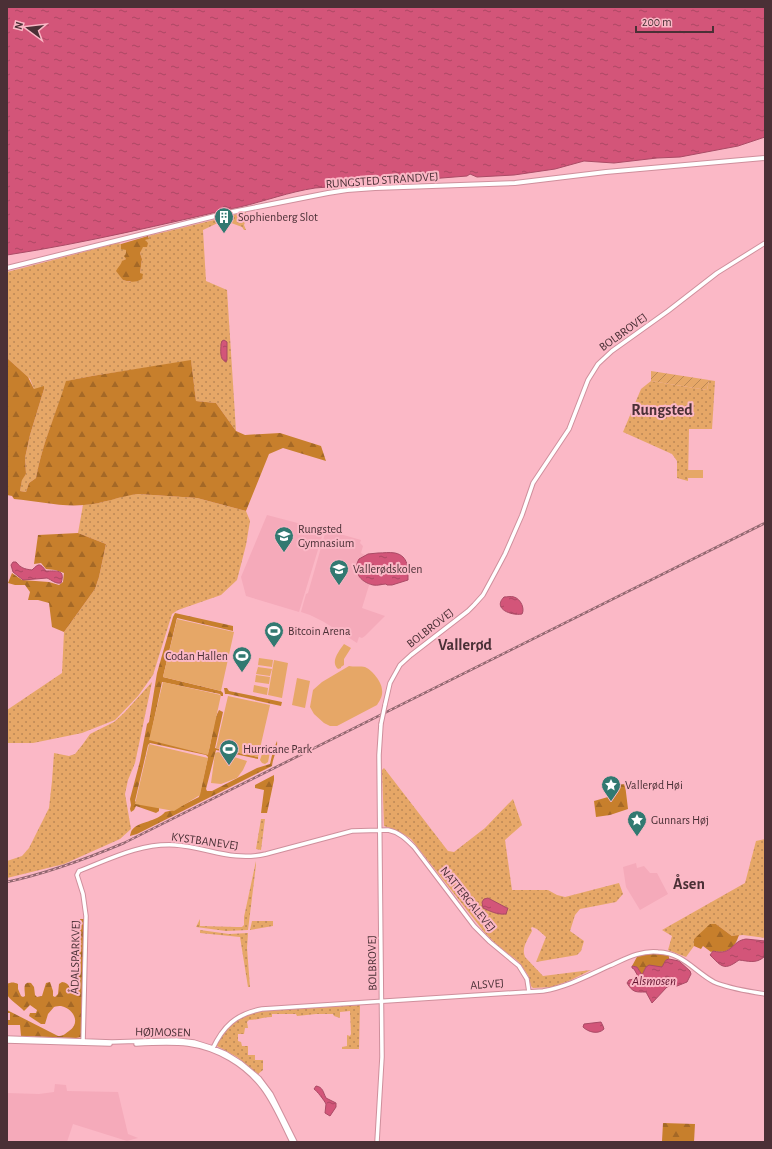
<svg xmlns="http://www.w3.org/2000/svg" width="772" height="1149" viewBox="0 0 772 1149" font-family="'Alegreya Sans',sans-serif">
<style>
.built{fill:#f5aaba}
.grass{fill:url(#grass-dots)}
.forest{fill:url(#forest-firs)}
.garden{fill:url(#garden-furrows)}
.pitch{fill:#e6a767}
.water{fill:url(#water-ripples);stroke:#aa4a65}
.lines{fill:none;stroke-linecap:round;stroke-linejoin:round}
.tertiary-casing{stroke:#cf8f9c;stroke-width:5.5}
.secondary-casing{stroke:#cf8f9c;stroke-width:6}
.tertiary{stroke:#fff;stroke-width:3.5}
.secondary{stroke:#fff;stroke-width:4}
.rail-casing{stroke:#926770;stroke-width:2.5}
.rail{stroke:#fbb8c6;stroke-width:1;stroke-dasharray:3;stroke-linecap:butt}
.tertiary-bridge-casing{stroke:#cf8f9c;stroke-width:5.5;stroke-linecap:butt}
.tertiary-bridge{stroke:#fff;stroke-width:3.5}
.labels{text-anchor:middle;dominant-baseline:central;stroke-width:4;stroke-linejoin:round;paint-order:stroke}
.street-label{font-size:12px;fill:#4b3036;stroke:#fbb8c6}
.poi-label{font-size:12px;fill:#4b3036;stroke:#fbb8c6;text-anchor:start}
.water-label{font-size:13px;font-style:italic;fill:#651430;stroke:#fbb8c6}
.district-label{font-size:16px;font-weight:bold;fill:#4b3036;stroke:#fbb8c6}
</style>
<defs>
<pattern id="grass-dots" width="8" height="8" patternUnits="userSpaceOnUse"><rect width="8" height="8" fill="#e6a767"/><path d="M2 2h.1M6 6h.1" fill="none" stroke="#bc8856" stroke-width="1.8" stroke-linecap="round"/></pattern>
<pattern id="forest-firs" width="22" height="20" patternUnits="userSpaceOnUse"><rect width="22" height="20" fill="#c77f2c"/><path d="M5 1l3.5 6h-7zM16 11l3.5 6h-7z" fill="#a46826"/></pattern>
<pattern id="garden-furrows" width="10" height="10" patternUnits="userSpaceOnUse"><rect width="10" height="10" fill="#e6a767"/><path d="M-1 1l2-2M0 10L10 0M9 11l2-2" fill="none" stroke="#bc8856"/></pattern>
<pattern id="water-ripples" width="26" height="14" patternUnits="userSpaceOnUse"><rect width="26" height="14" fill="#d35579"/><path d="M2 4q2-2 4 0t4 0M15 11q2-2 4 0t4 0" fill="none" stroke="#ad4764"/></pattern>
</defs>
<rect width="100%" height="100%" fill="#fbb8c6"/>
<path class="built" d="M267,515L324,530L299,612L246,596L241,577Z
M326,530L361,540L360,543L363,546L361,553L365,555L371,579L362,608L385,616L365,636L362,638L359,637L357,643L324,622L310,615L301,612L306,594L308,593Z
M636,863L637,868L644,866L650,873H657L668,894L640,910L626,887L623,867Z
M55,1084L66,1085L67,1091L118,1092L128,1134L138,1138L127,1141L73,1124L67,1142H7V1093L39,1094L54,1092Z"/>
<path class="grass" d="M246,212V220L244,225L246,230H244L242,227L226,221L228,218V216Z
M218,219L222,221L203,230L206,281L227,290L236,431L216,403L196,401L191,361L92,376L67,381C56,414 42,445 36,478L29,483L26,492L20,491L22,479L26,474L25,458L30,435L44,389H34L30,379L7,358V272L118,243L121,244V246L126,250V259C118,263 120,273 123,280L130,282L140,273L142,259L140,253L145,240L148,239L149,237L148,236Z
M709,380L715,381L712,429H689L688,481L677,478V461L672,454L623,432L641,389L651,381L707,390Z
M138,494L197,498L246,511L250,521L246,545L237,580L221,595L178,610L172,614L153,675L138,696L115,720L82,733L33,743H7V710L62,673L64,632L95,589L99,577L106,544L78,533L83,505L99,503L129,495Z
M152,682L135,763L128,780L125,794L131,829L120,839L64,864L7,878V861L22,856L29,848L49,808L52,781L54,753L69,756L75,754L83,744L90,734L114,722L124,713Z
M384,768L448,851L454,852L485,828L513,799L522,825L505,840L512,890H548L557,895L565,897L619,883L623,894L616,902L580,909L575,915L570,931L584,941L581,951L577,955L536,962L546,937L537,929L532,927L531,928L532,931C528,939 521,948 525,957L543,976L591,970L571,980L552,987L533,988L531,986L528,975L519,962L498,946L485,933L411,839C402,833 395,829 384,826L382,770Z
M261,819H265L261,850L256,849Z
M765,839V938L743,935L732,936L716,924L694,939V946L686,957L668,950L672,936L662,930L745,883L756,841Z
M256,861V865L248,930L226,931L196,927L200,919V926L237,927H242L244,925V917Z
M252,921H273V926L250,930Z
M200,930L229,934L248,933L247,948L250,987H248L240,937L200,933Z
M360,1005L359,1049H342V1047L347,1046V1035L350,1036L351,1034L350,1011L340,1012V1018L334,1016L333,1014H316L297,1016L296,1014H272V1017C263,1017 257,1020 249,1020L247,1022L248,1028H245L244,1034H238V1041L241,1042L242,1046H248V1055H255V1060H263V1070L258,1074L237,1057L217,1046C217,1042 220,1039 222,1035C232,1020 247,1014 264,1011Z"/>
<path class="forest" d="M148,236L149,239L145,240L148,243L147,247H143L140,253L142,259L140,273L143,274L142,279C135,283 130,282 123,280L116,271C118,267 121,265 122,261L126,259L124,256L126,254V250L121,249V244Z
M7,358L28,377L34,389L44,386V389L30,435L25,458L26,474L22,480L20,491L26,492L29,483L36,478C42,444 56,414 66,381L92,376L191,360L196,401L216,403L236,431L245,435L280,433L321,446L326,461L283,448L269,454L246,511L197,498L138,494C120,496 103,504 84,505C61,507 37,501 14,499L12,496L7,495Z
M78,533L106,544L99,577L95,589L64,632L52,627L49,603L38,600H28L30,592L25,585H15L8,583L12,573L22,580L49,582L59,585L63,582L64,573L55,570L46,569L41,563L34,564L38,535Z
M175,613L233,626V631L177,618L163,677L221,691L223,693V696H221L220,694L162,682L150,739L208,753C212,740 213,720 219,710L223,712L215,748L258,757V759L216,750L206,789L207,791H212L257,768L270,764L273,751L277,741C278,749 273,757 272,766L137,834L130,836C130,836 131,831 132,830C139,821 157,822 165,812L173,810L199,797L208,757L206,755L150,743L148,745L135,801L137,803L159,807V811L156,813L136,806L134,810L131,812L130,809L131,805L130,799L140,761L147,724L149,722L157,673L173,617Z
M224,688H227L229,691L282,702L281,706L228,694H225Z
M274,775V780L267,813H261L264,790L255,788V785Z
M625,784L628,809L610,815L596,817L594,801L608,797V786Z
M80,919H84L81,1037L76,1038L21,1036L20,1025H7V1020H10V1013H7V1010L58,1036C63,1036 65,1034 69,1031C81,1023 74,1009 61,1006C59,1006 56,1006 54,1007L48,1014L45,1024H41L29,1016L30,1013H36L37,1010L30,1005L24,1011C20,1006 8,999 7,994C6,991 7,987 7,984C11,982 14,982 18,984V989L21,996L23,997L25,996C25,990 22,981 31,983L34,987L35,995L37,997L42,996L46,983L50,982L53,991V996L55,997L58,994L59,984L62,982C70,983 69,989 75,993L77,990L78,985Z
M710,924H716L732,936L739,935C735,948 727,954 713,951L711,952L703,946L701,949L694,946V939Z
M646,953L662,954L669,956V959L666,960L662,967H646L642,975L637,967L632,966L638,955Z
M663,1123L695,1124L694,1142H663L662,1141Z"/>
<path class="garden" d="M651,371L709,380L707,390L651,381Z"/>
<path class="pitch" d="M688,470H703V478H688Z
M177,619L234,632L221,691L163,677Z
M344,644L351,648L344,659V665L341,667V668L338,669C330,662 339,651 344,644Z
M259,658L273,660L272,667L258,665Z
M274,660L288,663L282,698L268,695Z
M349,666C353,667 361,666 365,667C372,670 382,682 382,690C383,695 380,701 377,705L337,726H330L324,723L314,714L310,707L313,690L322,682Z
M258,667L272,669L270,676L256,674Z
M256,675L270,677L269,684L255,682Z
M297,678L310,681L305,708L292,705Z
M163,682L221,695L208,755L149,740Z
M254,685L268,688L267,695L253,692Z
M228,696L270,705L258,757L216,748Z
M149,744L208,758L200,795L174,811L135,804Z
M264,748L268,749L270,752L268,762L265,764L262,763L260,760Z
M218,752L247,761L243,770L237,778L221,784L211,783L214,761L215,753Z"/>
<path class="water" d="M7,7H765V137L738,146L680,157L657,158L614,163L584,161L555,169L514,175L477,177L470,174L467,176L315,188C289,192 265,201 240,207C163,224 86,243 7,255Z
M224,340L227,342V360L226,362C219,359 221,350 221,344L222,341Z
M378,553C384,553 389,552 395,553C409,556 408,569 408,580L392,585H387L386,584C382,584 378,586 373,585C360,582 352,571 359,559L368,554Z
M13,562H16C21,568 24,569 32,570C39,563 40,563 46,571C56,571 66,569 61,583C55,584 52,580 47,578L23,580L13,572L11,565Z
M504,597C507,597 511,596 514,597C521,599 525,609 522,614C512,616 492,609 504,597Z
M488,898L507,908H508L506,914C497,915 490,911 483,908L482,902L484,899Z
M746,939L765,941L764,957C756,964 748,961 739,960C724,971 722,967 710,955L713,951C733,956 731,941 746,939Z
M669,959L679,961L690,971L691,974L687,982L677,986L673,985L667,987L652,1003L646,992C636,992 633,993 627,983L629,980L639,978L634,969L632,968V966L637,967L642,975L646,967L649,965L662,967L666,960Z
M601,1022L603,1026L604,1029C598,1035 588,1032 583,1027L584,1024Z
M316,1086C323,1087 323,1092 326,1098L336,1103V1107L330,1116L325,1113L326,1104C324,1100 317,1091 314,1089Z"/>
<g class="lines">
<defs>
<path id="tertiary" d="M385,705L390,683L400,665L411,655L468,611L474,605L483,595L496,571L505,554L522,515L533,483L569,429L588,380L598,364L612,351L668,311L717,273L765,243
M7,1038L112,1042L176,1040L194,1042L213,1048L225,1053L241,1063L259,1078L271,1094L295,1142
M7,1041L110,1044
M83,1043L86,916L83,894L77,875L79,871C110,859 140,843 175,845C207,847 232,862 266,854L352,831L388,830C399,832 406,839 414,847L474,926L490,942L519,966L527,979L529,992
M136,1044C153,1043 171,1042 188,1044C217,1048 245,1064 263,1088C275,1104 283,1124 292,1142
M212,1050C223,1026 236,1014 262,1009L543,991C567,987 587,976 609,966C625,959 641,950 658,952C683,953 694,971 714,982C730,989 748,991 765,994
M377,1142L382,1057L379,755L381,724"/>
<path id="secondary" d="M7,268L227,213L328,193L347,190L375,188L515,183L606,172L765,158"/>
</defs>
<use href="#tertiary" class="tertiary-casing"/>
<use href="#secondary" class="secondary-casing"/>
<use href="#tertiary" class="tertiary"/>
<use href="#secondary" class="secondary"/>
<defs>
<path id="rail" d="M7,882C48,873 86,859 124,843L765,523"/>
</defs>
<use href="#rail" class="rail-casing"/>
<use href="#rail" class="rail"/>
<defs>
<path id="tertiary-bridge" d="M381,724L385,705"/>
</defs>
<use href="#tertiary-bridge" class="tertiary-bridge-casing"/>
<use href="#tertiary-bridge" class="tertiary-bridge"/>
</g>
<defs>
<symbol id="building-pin" viewBox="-11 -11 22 30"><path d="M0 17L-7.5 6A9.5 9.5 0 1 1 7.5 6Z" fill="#327971" stroke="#fbb8c6"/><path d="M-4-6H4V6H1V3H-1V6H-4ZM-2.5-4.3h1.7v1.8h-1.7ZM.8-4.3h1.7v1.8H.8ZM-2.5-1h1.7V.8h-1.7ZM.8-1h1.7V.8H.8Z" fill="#fff"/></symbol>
<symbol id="school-pin" viewBox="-11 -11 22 30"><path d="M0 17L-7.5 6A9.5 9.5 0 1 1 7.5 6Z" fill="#327971" stroke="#fbb8c6"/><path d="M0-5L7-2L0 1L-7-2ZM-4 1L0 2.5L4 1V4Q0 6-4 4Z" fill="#fff"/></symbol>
<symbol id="stadium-pin" viewBox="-11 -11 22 30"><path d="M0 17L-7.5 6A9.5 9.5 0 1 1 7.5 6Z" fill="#327971" stroke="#fbb8c6"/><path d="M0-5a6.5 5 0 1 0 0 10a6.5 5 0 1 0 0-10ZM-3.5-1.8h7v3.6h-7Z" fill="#fff"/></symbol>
<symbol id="sight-pin" viewBox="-11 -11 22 30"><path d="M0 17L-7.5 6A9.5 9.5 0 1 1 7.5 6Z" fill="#327971" stroke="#fbb8c6"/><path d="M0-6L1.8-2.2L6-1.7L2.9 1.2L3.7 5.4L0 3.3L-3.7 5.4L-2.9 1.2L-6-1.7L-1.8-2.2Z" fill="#fff"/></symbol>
</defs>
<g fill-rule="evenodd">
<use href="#building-pin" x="213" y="206" width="22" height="30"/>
<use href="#school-pin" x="273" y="525" width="22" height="30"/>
<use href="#school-pin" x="328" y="558" width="22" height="30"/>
<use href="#stadium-pin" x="263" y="620" width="22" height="30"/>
<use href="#stadium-pin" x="231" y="645" width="22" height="30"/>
<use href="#stadium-pin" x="218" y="738" width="22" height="30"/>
<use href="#sight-pin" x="600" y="774" width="22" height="30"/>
<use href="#sight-pin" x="626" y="809" width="22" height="30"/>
</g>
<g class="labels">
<g class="street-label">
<text transform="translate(382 180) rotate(-4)">RUNGSTED STRANDVEJ</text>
<text transform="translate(623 332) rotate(-36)">BOLBROVEJ</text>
<text transform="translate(430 628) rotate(-38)">BOLBROVEJ</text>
<text transform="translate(205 841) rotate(8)">KYSTBANEVEJ</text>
<text transform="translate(468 899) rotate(51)">NATTERGALEVEJ</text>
<text transform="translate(75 957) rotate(-89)">ÅDALSPARKVEJ</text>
<text transform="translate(372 963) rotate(-91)">BOLBROVEJ</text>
<text transform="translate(487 984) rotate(-4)">ALSVEJ</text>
<text transform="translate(163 1032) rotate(1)">HØJMOSEN</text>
</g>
<g class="poi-label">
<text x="238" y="217">Sophienberg Slot</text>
<text x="298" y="529">Rungsted<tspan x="298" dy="14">Gymnasium</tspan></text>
<text x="353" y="569">Vallerødskolen</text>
<text x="288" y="631">Bitcoin Arena</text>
<text x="228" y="656" text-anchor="end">Codan Hallen</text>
<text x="243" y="749">Hurricane Park</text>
<text x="625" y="785">Vallerød Høi</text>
<text x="651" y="820">Gunnars Høj</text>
</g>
<g class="water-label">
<text x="654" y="981">Alsmosen</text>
</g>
<g class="district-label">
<text x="662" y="410">Rungsted</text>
<text x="465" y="645">Vallerød</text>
<text x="689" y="884">Åsen</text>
</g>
</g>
<rect width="772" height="1149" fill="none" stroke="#4b3036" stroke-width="16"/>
<g transform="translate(28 28) rotate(285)" stroke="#fbb8c6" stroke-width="3" paint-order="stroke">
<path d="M0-3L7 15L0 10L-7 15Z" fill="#4b3036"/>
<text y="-6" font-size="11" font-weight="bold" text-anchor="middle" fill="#4b3036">N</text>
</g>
<path d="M636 26v6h77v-6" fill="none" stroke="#4b3036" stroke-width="2"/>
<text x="642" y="26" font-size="12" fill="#4b3036" stroke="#fbb8c6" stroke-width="3" paint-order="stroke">200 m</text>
</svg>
